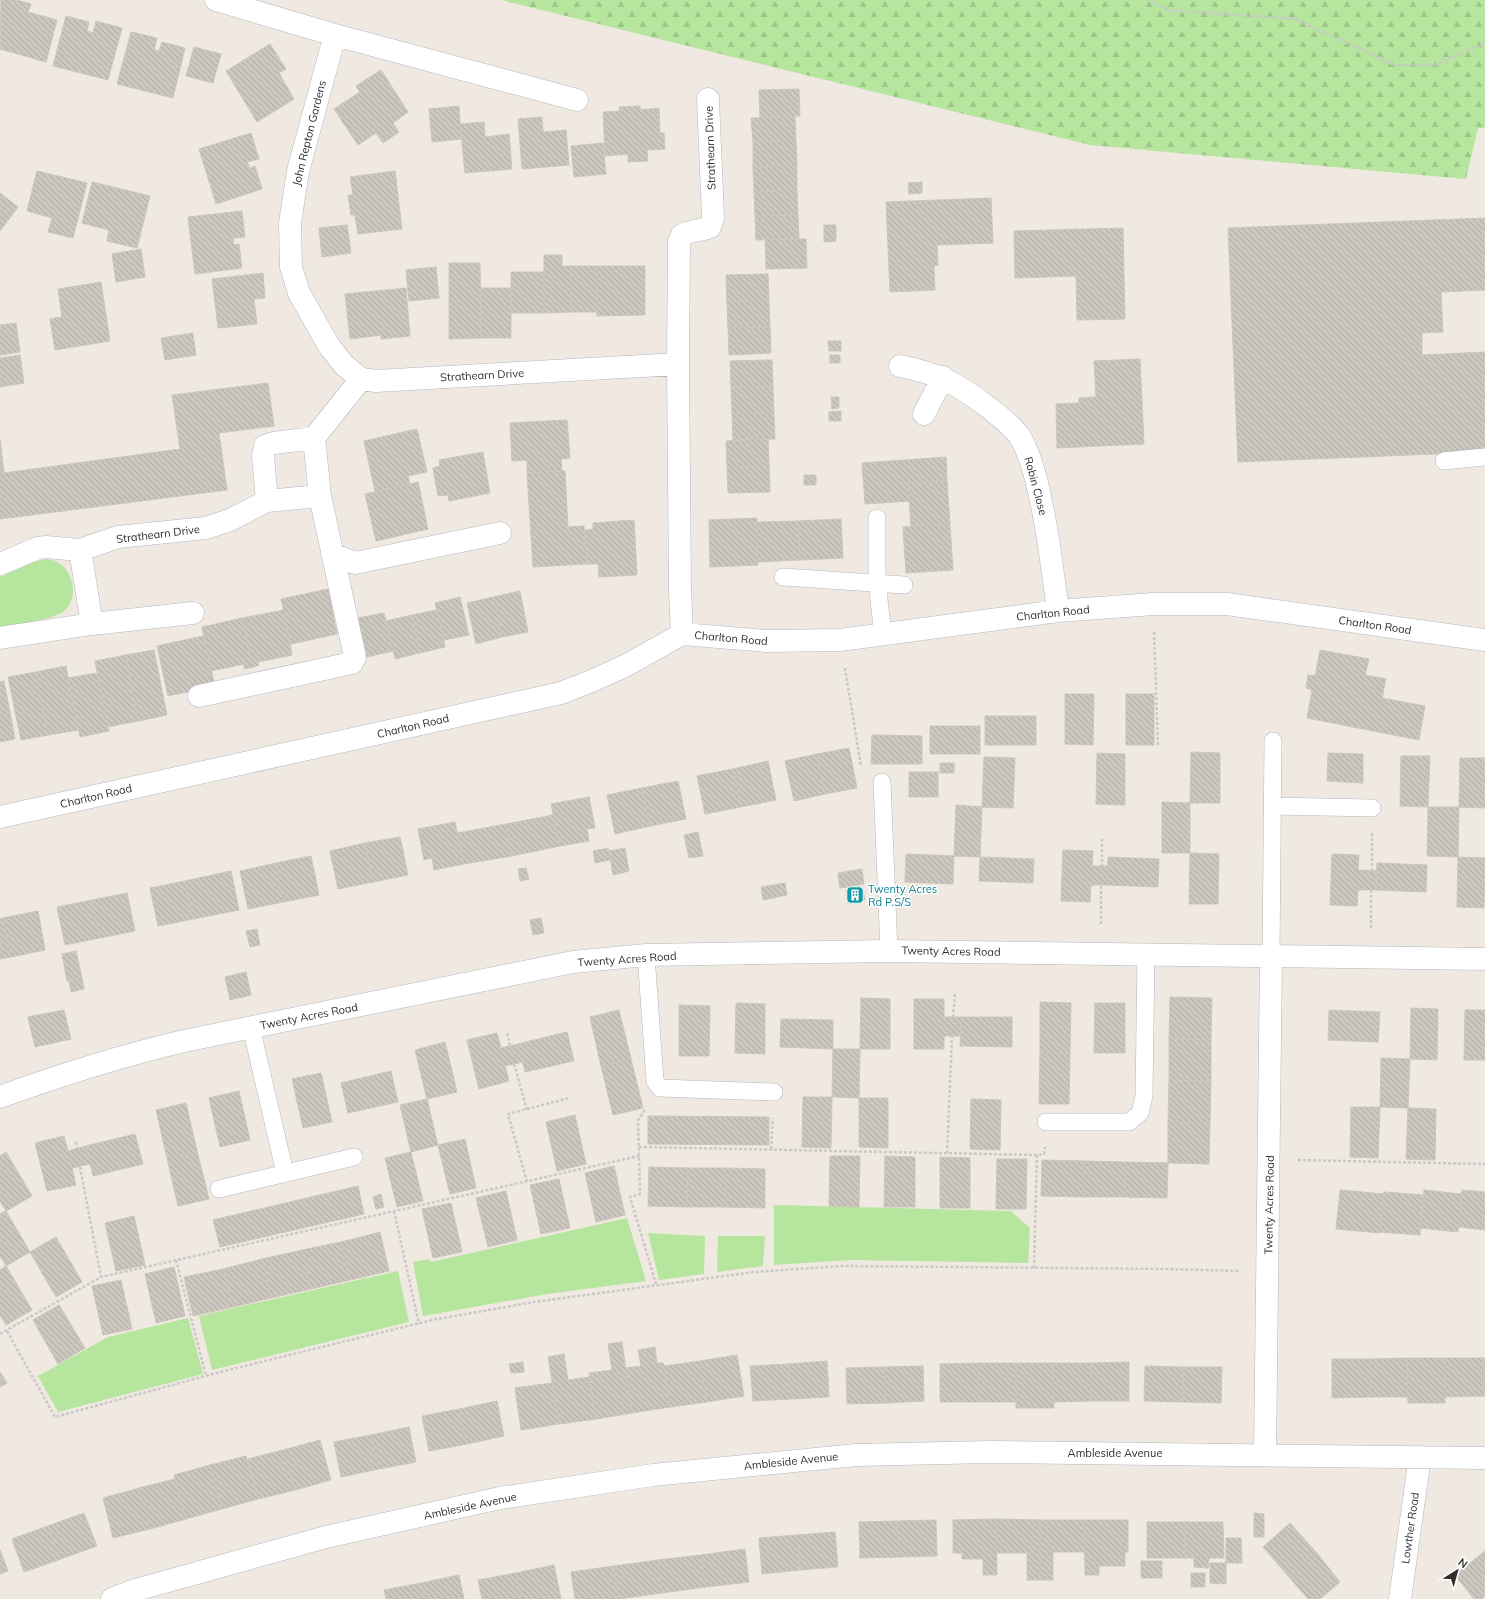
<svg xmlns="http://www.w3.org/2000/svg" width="1485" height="1599" viewBox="0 0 1485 1599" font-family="Mulish,sans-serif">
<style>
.grass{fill:#b6e59e}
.forest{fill:url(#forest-firs)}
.building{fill:url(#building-back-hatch);stroke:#cbc5ba}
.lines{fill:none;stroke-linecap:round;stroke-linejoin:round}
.service-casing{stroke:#b4b7c1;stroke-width:18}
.minor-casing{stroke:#b4b7c1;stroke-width:23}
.path{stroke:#c9c9c9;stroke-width:2.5;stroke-dasharray:3 2;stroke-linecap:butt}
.service{stroke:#fff;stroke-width:17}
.minor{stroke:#fff;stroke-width:22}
.labels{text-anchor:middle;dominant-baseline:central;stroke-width:3;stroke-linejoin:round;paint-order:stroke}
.street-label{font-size:11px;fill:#2e2e2e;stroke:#fff}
.culture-label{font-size:11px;fill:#0d838f;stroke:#fff;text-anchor:start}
</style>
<defs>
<pattern id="forest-firs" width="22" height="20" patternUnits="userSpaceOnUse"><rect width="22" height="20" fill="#b6e59e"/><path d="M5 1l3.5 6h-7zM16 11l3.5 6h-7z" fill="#9dc588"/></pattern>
<pattern id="building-back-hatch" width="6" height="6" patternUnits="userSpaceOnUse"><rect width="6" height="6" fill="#cbc7bf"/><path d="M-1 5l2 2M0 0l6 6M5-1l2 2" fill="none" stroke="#afaba4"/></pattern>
</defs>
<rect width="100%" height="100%" fill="#efe9e1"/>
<path class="grass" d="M45,559C71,559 83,596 63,612C55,618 11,627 0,627V577L33,562Z
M774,1205L1011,1211L1030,1228L1028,1263L850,1260L774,1265Z
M627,1218L646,1281L547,1294L423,1316L413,1262L429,1259L431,1262Z
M648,1233L705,1236L704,1274L659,1280Z
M718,1236H765L763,1266L717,1272Z
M398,1271L409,1322L212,1370L199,1316Z
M188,1318L203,1374L58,1412L38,1376L108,1337Z"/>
<path class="forest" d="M501,0H1485V128H1478L1466,179L1090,145Z"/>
<path class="building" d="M1,0H17L31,4L28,12L57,20L46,62L0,49Z
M66,16L89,22L87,31L93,33L96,21L122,28L108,80L53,66Z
M131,32L157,38L154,50L159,51L162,42L185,48L173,98L117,84Z
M270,44L286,69L279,73L294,99L257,122L226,71Z
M194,47L221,54L213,83L186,76Z
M381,70L408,112L393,123L399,132L383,143L376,133L358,145L334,109L360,92L356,86Z
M799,89L800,116L760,118L759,90Z
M459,106L461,139L432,142L429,109Z
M640,106V110L659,108L660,133H664L665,149L647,150L648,161L628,162V154L605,156L603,112L620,111L619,107Z
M542,117L543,132L566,130L569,165L522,169L518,119Z
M795,117L796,141L753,142L751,118Z
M484,122L485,137L509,134L512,169L465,173L460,124Z
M251,133L259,159L247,162L250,168L255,166L262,189L216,204L199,149Z
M796,141L797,166L753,167V142Z
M603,143L606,174L574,177L571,146Z
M797,166V190L754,192L753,167Z
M37,171L87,183L73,238L48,232L52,218L27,211Z
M395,171L402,229L358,234L355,215H351L348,195H353L350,177Z
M92,182L150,196L137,248L107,241L109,230L82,223Z
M922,182V193L909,194L908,183Z
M797,190L798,215L755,216L754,192Z
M0,193L18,207L0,231Z
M991,198L993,243L937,245L938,265L934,266L935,290L890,292L886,202Z
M242,211L245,237L233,238L234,245L239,244L242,268L195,274L188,217Z
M798,215L799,239L756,240L755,216Z
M1485,218V290L1441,292L1443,332L1422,333V355L1485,352V452L1238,462L1228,228Z
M347,225L351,253L322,257L319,228Z
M824,225H836V241L824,242Z
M1123,228L1125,319L1077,320L1076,276L1015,278L1014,231Z
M806,239L807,268L766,269L765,240Z
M141,249L145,277L116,282L112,254Z
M544,255H562V266H570L571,312L544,313Z
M449,263H480L481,338L449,339Z
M570,266H597V312H571Z
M597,266H645V315L597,316Z
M436,267L439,298L409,301L406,270Z
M511,272H544V313H511Z
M263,273L265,298L254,299L257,324L218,328L212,279Z
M768,274L769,300L727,302L726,275Z
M101,282L110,341L55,350L50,319L62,317L58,289Z
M406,288L410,336L381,339V335L350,339L345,294Z
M481,288H511V338H481Z
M769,300L770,327L728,328L727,302Z
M16,323L20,352L0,355V325Z
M770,327L771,353L729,355L728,328Z
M193,333L196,355L165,360L161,338Z
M828,341H841V351H829Z
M20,355L24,383L0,387V358Z
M830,355H840V363H830Z
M1140,359L1144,444L1057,448L1056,404L1079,403V398L1096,397L1094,361Z
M772,360L773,386L731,387L730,361Z
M268,383L274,426L219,433L227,490L0,519V439L4,473L180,449L172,395Z
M773,386L774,413L732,414L731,387Z
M831,397H839V408L832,409Z
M841,411V421H829V412Z
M774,413L775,439L733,440L732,414Z
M567,420L570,458L561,459L562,471L527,473V460L512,461L510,423Z
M417,429L427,472L408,476L410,484L375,491L364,441Z
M768,439L769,465L727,467L726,441Z
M483,452L490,493L449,501L448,495L438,496L433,468L440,466L439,460Z
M946,457L947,480L908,483L910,501L865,504L862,463Z
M769,465L770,492L728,493L727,467Z
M562,471H565L568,527L584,526L587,564L533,567L527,473Z
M804,475H816V485H804Z
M947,480L950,524L911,527L908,483Z
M418,482L428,529L376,541L365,494Z
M757,518L758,565L710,567L709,520Z
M841,519L843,558L800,560L798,521Z
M634,520L637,575L599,577L598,564H587L585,530L593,529V523Z
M798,521L800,560L758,562L757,522Z
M950,524L953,570L906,573L903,527Z
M328,589L337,634L291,644L281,599Z
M520,591L528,632L502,637L493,597Z
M460,597L469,635L444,640L435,603Z
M493,597L502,637L476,644L467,603Z
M284,610L292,655L258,662L259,665L253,667L242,618Z
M437,610L445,647L420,653L412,615Z
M384,613L393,651L367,657L358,618Z
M412,615L420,653L395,659L386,621Z
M242,618L253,667L244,669V664L211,671L202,627Z
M203,636L215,686L168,696L157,646Z
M154,650L167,715L138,721L126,655Z
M1320,650L1369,659L1365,675L1386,679L1382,698L1425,706L1419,740L1307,718L1312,690L1306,688L1308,675L1315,676Z
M126,655L138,721L108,727L95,661Z
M66,666L78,730L48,735L36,672Z
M36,672L48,735L21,740L8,677Z
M97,673L109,731L80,737L68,678Z
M4,681L15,739L0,742V682Z
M1065,694H1094L1093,745L1065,744Z
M1126,694H1154V745H1126Z
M985,716H1036V745H985Z
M930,726H980V754H930Z
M872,735L922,736V764H871Z
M849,748L857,788L825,794L817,754Z
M1191,752L1220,753V803H1190Z
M1097,753L1125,754V805L1096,804Z
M1328,753L1363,754V783L1327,781Z
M817,754L825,794L794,801L785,761Z
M1401,756H1430L1428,807L1400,806Z
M984,757L1015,758L1013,808L982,807Z
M1460,758H1485V808L1459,807Z
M768,761L776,800L741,807L733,769Z
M940,763H954V773H940Z
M733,769L741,807L705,814L697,776Z
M909,772H938V797H909Z
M678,781L686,819L650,826L642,788Z
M642,788L650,826L615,834L607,795Z
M589,797L595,828L587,829L589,841L560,846L551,804Z
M1162,802L1190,803V853H1162Z
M956,805L982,807L980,857L954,856Z
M1428,807H1459L1458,857L1427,856Z
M553,815L560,846L512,856L506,824Z
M455,822L464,864L434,870L432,858L424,860L418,829Z
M506,824L512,856L464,864L457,833Z
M698,832L703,856L689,858L684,835Z
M400,837L408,875L373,882L365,843Z
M365,843L373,882L338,889L330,851Z
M608,848L610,860L595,863L593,851Z
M625,848L629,871L613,875L609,851Z
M1063,850L1093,851L1092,866H1108L1107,885H1091L1090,902L1061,901Z
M1190,853L1219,854L1218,904H1189Z
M906,854L954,856L953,884L905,882Z
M1332,854L1359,855L1358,870L1377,871L1376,890H1358L1357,906L1330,905Z
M311,856L319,895L283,902L276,863Z
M980,857L1034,859L1033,883L979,881Z
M1108,857L1159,859L1158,887L1107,885Z
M1458,857L1485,858L1484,908L1457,907Z
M276,863L283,902L248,909L240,871Z
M1377,863L1427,865L1426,892L1376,890Z
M526,868L529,879L520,881L518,869Z
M862,869L864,884L840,888L838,873Z
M231,871L239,910L193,919L185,881Z
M185,881L193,919L158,926L150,888Z
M785,883L787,895L763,900L761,887Z
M862,888L865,900L848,903L846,891Z
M127,893L135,931L100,938L92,900Z
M92,900L100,938L65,945L57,907Z
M38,911L45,950L11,957L3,918Z
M3,918L11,957L0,959V919Z
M541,918L544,933L533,935L530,920Z
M257,929L260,945L250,947L246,931Z
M76,951L82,978L67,981L62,954Z
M246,972L251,995L230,1000L225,977Z
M82,978L84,989L71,992L69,981Z
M1170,997L1212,998L1211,1040L1169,1039Z
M861,998L890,999V1049H860Z
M914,999H944V1017H961V1036H944V1049H914Z
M1040,1002L1071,1003L1070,1054L1040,1053Z
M736,1003L765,1004V1054L735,1053Z
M1095,1003H1125V1053H1094Z
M679,1005L710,1006L709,1056H679Z
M1411,1008L1438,1009L1437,1060L1410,1059Z
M64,1010L71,1039L35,1047L28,1017Z
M619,1010L631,1059L601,1066L590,1017Z
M1329,1010L1380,1012L1378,1042L1328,1040Z
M1465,1010H1485V1060H1464Z
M961,1017H1012V1047L960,1046Z
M781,1019L833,1020V1049L780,1047Z
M567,1032L574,1061L525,1072L518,1044Z
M497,1033L501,1048L518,1044L522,1062L505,1066L509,1081L479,1089L467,1040Z
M1169,1039L1211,1040V1081L1169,1080Z
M445,1042L457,1092L427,1099L415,1050Z
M833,1049H860L859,1098L832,1097Z
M1040,1053L1070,1054L1069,1104H1039Z
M1381,1058L1410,1059L1408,1108L1380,1107Z
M631,1059L643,1108L613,1115L601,1066Z
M391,1071L398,1102L348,1113L341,1083Z
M321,1073L332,1122L303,1128L292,1079Z
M1169,1080L1211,1081L1210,1123L1168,1122Z
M239,1091L250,1140L220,1147L209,1098Z
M803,1097H832L831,1148L802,1147Z
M859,1098H888V1148L859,1147Z
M427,1099L438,1145L411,1152L400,1105Z
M971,1099L1001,1100L1000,1150L970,1149Z
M186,1103L197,1151L167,1158L156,1110Z
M1351,1107H1380L1378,1158L1350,1157Z
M1408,1108L1436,1109L1435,1160L1406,1159Z
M575,1115L586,1164L557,1171L546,1122Z
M648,1116L769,1117V1145L648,1144Z
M1168,1122L1210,1123L1209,1164L1168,1163Z
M135,1134L143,1164L93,1176L86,1146Z
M64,1136L68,1151L86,1146L90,1164L72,1168L76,1185L47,1191L35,1143Z
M465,1139L476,1188L450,1194L438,1145Z
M197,1151L209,1199L178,1206L167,1158Z
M6,1152L32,1196L6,1211L0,1201V1156Z
M411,1152L423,1201L397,1207L385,1158Z
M830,1156H860L859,1207L829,1206Z
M885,1156L915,1157V1207H884Z
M940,1157L970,1158V1208H940Z
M997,1159H1027L1026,1209H996Z
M1042,1160L1084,1161L1083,1197L1041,1196Z
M1084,1161L1126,1162L1125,1197H1083Z
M1126,1162L1168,1163L1167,1198L1125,1197Z
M614,1166L625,1215L596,1222L585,1173Z
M649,1167L688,1168L687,1207L648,1206Z
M688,1168H726V1207H687Z
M726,1168L765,1169V1208L726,1207Z
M559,1179L570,1228L541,1234L530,1185Z
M358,1186L364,1214L220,1247L213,1220Z
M1340,1190L1384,1194L1380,1233L1336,1229Z
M1424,1190L1462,1194L1458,1232L1420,1228Z
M1462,1190L1485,1192V1230L1459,1227Z
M506,1191L517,1240L488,1247L476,1198Z
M1384,1192L1424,1195L1420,1235L1380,1232Z
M381,1194L384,1207L376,1209L373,1197Z
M451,1203L462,1252L433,1258L422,1209Z
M6,1211L30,1252L6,1266L0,1256V1214Z
M134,1216L145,1265L116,1271L105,1223Z
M380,1232L389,1271L350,1280L341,1242Z
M56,1237L82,1282L56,1297L30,1252Z
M341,1242L350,1280L311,1289L302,1250Z
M302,1250L311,1289L271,1298L262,1259Z
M262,1259L271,1298L233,1307L223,1269Z
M6,1266L32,1310L6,1325L0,1315V1270Z
M174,1267L185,1316L156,1323L145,1274Z
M223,1269L233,1307L193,1316L184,1277Z
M121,1280L132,1329L103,1335L92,1286Z
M59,1305L85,1348L58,1364L33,1320Z
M622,1342L632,1413L596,1419L589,1373L612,1370L608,1344Z
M655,1347L657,1363H663L664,1366L670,1407L632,1413L626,1368L641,1366L638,1350Z
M564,1354L568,1380L589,1377L596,1419L559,1424L548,1357Z
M737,1355L744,1396L707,1402L700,1361Z
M1407,1358H1445V1403H1408Z
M1407,1358L1408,1397H1370V1359Z
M1445,1358H1483L1484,1396L1445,1397Z
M1483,1358H1485V1396H1484Z
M1332,1359H1370V1397L1332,1398Z
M700,1361L707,1402L670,1407L664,1366Z
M827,1361L829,1397L791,1399L789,1364Z
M523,1362L524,1372L511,1373L509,1364Z
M1129,1362V1401H1091V1363Z
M978,1363V1402H940V1364Z
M978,1363H1016V1402H978Z
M1016,1363H1053L1054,1408H1016Z
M1053,1363H1091V1401L1054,1402Z
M789,1364L791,1399L753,1401L750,1366Z
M923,1366L924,1401L886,1403L884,1367Z
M1145,1366L1183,1367V1402L1144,1401Z
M884,1367L886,1403L847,1404L846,1368Z
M1183,1367H1222L1221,1403L1183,1402Z
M0,1372L7,1383L0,1387Z
M552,1383L559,1424L521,1430L515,1388Z
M497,1401L504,1436L467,1444L459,1409Z
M459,1409L467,1444L429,1451L422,1416Z
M409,1427L416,1462L379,1469L371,1435Z
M371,1435L379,1469L341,1477L334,1442Z
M320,1440L331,1480L295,1490L283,1450Z
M283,1450L295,1490L258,1499L248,1459Z
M246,1456L258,1499L222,1509L210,1465Z
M210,1465L222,1509L186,1519L174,1475Z
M175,1479L186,1519L150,1529L139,1488Z
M139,1488L150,1529L113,1538L103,1498Z
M84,1513L97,1546L61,1559L48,1526Z
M1254,1513L1264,1514V1537H1254Z
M996,1519L997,1575H983V1559H962V1553H953V1520Z
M996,1519L1040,1520V1580H1027V1553H996Z
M936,1520L937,1556L899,1557L897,1521Z
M1040,1520H1084V1552H1053V1580H1040Z
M1084,1520H1128V1552H1125V1566H1099V1575H1085Z
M897,1521L899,1557L860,1558L859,1522Z
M1147,1522H1185V1558H1147Z
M1185,1522H1223L1224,1558H1209L1208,1568L1194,1567V1558H1185Z
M1290,1523L1316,1552L1288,1576L1263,1547Z
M48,1526L61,1559L24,1572L12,1539Z
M835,1532L838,1567L800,1570L797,1535Z
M797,1535L800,1570L762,1574L759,1538Z
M1226,1538H1241L1242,1563H1226Z
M745,1549L749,1582L706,1587L701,1555Z
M0,1550L8,1571L0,1574Z
M1485,1551V1596L1482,1599H1474L1455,1575Z
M1316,1552L1340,1582L1320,1599H1308L1288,1576Z
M701,1555L706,1587L662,1593L658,1560Z
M658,1560L662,1593L619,1599L614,1566Z
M1141,1561H1162V1578H1141Z
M1210,1563H1226V1584L1210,1583Z
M554,1565L561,1599H522L516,1573Z
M614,1566L619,1599H575L571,1572Z
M516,1573L522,1599H482L478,1580Z
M1191,1573H1205V1587H1191Z
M459,1575L464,1599H425L421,1583Z
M421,1583L425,1599H386L384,1590Z"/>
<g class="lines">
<defs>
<path id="service" d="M1444,461L1485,457
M877,518V583L883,634
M783,577L904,585
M882,782L889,951
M1273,806L1372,808
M646,955L655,1081L660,1088L774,1092
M1271,956L1273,741
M251,1027L285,1173
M1046,1122H1129L1140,1113L1144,1096L1146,954
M219,1189L354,1157"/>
<path id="minor" d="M216,0L335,35L577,100
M335,35L298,171L290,223L291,267L299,293L329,346L344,365L361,379
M678,364L679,242L682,235C691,230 701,231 710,227L713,218L708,99
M900,366C937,373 960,385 989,408C999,416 1010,424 1018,434C1027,447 1032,464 1036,479C1047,523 1052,567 1058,611
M924,414L943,377
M267,501L263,456L265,446L274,443L314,438
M80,550L92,624
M332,554L355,563L500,533
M0,564L38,548L46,547L80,550L118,537L206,528L230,520L267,501L320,496L314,438L361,379L376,381L678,364L680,590L682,634
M0,638L92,624L193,613
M199,696L352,663L355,657L320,496
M0,817L561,693L594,680L627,665L682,634L766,641L840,640L1058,611L1153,604H1227L1485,640
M0,1097C60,1075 121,1056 184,1041L573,962L646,955L889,951L1485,959
M1265,1454L1271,956
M112,1599L132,1591L326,1537L500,1498L653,1475L856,1455L989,1452L1485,1458
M1400,1599L1420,1457"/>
</defs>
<use href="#service" class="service-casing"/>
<use href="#minor" class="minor-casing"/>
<path class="path" d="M1147,0L1169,10L1295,19L1395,65H1434L1485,43
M1154,632L1158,746
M845,668L861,766
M1102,839V866
M1372,871V833
M1371,890V928
M1101,924V885
M953,1017L955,994
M507,1033L510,1046
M514,1064L527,1110
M645,1110L638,1120L640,1194L630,1197L656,1284
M76,1142L77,1149
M639,1147L1037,1155
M771,1149L773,1118
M947,1153L952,1036
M1298,1160L1485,1164
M80,1167L101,1277
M527,1182L508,1114L569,1098
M394,1211L419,1324
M176,1260L206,1376
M1034,1268L1037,1155L1044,1154L1045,1147
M7,1331L55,1417L220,1372L432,1320L534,1302L754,1272L843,1266L1167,1269L1239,1271
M0,1334L101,1277L639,1156"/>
<use href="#service" class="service"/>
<use href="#minor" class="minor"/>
</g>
<defs>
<symbol id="building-square" viewBox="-11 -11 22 22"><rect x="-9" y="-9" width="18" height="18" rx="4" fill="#0f9aa8" stroke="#fff"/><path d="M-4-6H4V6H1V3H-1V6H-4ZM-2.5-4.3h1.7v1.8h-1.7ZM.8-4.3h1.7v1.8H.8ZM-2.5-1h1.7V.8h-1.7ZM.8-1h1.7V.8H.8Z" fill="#fff"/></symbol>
</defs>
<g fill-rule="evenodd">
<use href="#building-square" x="845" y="885" width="20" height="20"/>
</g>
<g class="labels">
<g class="street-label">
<text transform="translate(309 133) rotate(-76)">John Repton Gardens</text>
<text transform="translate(710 148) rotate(-92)">Strathearn Drive</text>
<text transform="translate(482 375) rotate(-3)">Strathearn Drive</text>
<text transform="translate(1036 486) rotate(75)">Robin Close</text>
<text transform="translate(158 534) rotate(-7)">Strathearn Drive</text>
<text transform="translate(1053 613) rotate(-6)">Charlton Road</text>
<text transform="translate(1375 625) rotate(8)">Charlton Road</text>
<text transform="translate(731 638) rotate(5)">Charlton Road</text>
<text transform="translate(413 726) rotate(-13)">Charlton Road</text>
<text transform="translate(96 796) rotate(-13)">Charlton Road</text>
<text transform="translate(951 951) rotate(1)">Twenty Acres Road</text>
<text transform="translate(627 959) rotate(-4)">Twenty Acres Road</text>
<text transform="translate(309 1016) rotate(-11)">Twenty Acres Road</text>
<text transform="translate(1269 1205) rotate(-89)">Twenty Acres Road</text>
<text x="1115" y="1453">Ambleside Avenue</text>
<text transform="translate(791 1461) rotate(-6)">Ambleside Avenue</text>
<text transform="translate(470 1506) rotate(-12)">Ambleside Avenue</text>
<text transform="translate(1410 1528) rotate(-82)">Lowther Road</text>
</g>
<g class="culture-label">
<text x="868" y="889">Twenty Acres<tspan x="868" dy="13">Rd P.S/S</tspan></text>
</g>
</g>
<g transform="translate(1457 1571) rotate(37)" stroke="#ffffff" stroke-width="3" paint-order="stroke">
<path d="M0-3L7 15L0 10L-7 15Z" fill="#2e2e2e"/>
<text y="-6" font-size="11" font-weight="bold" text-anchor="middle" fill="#2e2e2e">N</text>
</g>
</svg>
